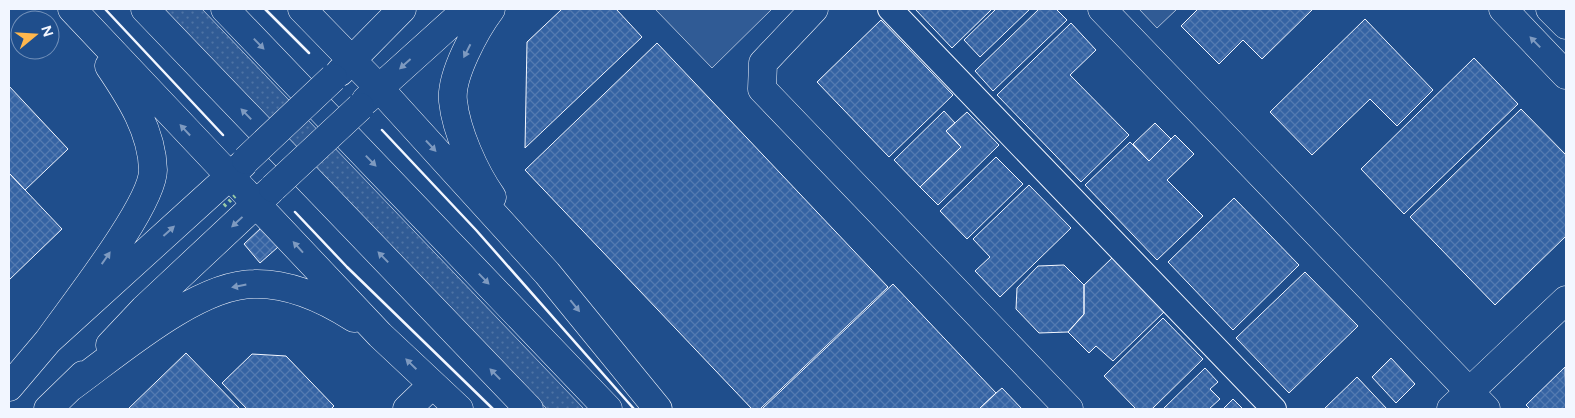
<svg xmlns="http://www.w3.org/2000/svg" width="1575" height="418" viewBox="0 0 1575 418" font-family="Figtree,sans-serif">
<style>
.grass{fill:url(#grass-dots);stroke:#a8bbd7}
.built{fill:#305b95;stroke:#a8bbd7}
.building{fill:url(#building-cross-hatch);stroke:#f2f6ff}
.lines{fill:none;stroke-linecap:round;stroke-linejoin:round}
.minor-casing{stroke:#f2f6ff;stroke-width:26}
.tertiary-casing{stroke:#f2f6ff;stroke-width:29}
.minor{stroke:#1f4e8c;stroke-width:24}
.tertiary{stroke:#1f4e8c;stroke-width:28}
.tertiary-bridge-casing{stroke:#f2f6ff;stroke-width:29;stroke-linecap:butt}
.tertiary-bridge{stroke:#1f4e8c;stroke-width:28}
.hedge{stroke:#97c8a6;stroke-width:4;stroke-dasharray:2.5 4;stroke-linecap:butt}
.wall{stroke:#f2f6ff;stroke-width:2.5}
.oneway{fill:#7e9ac0}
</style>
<defs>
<pattern id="grass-dots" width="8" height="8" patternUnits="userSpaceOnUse" patternTransform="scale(1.25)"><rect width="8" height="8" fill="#305b95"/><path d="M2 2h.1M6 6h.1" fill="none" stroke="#4e73a5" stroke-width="1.8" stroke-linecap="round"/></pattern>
<pattern id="building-cross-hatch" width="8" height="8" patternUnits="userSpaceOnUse" patternTransform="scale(1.25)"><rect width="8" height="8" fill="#3563a3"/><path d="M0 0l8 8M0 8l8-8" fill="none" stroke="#537ab1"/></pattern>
</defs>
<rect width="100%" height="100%" fill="#1f4e8c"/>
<path class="grass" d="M164,9H202L584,409H547Z"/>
<path class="built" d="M655,9H772L712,68Z
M1139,9H1177L1157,28Z"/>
<path class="building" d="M562,9H616L642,37L525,148L527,42Z
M915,9H992L952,48Z
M996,9H1030L980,57L964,40Z
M1039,9H1056L1067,20L993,91L975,71Z
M1198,9H1313L1262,59L1243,40L1219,64L1181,26Z
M1365,19L1433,90L1397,126L1370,99L1312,155L1270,112Z
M881,20L953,95L889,157L817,82Z
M1071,23L1096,50L1070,75L1129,135L1081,182L997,95Z
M657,43L888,287L760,409H752L525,170Z
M1474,58L1518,104L1404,214L1361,169Z
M9,86L68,149L25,190L9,173Z
M1521,109L1566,155V236L1495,305L1410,217Z
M944,111L955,123L946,131L961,147L920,187L894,160Z
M967,112L999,145L938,205L920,187L961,147L946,131Z
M1155,123L1171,139L1149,161L1133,144Z
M1175,135L1194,154L1167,180L1203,216L1157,260L1085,185L1130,142L1149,161Z
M996,157L1023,184L967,239L940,211Z
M9,173L62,229L9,280Z
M1029,185L1071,228L1000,297L975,271L990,257L973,239Z
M1234,198L1299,265L1233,330L1168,262Z
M261,228L278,247L260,263L244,244Z
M1112,258L1164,312L1113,361L1096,346L1089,353L1068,332L1084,314V285Z
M1064,265L1084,285V314L1068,332L1039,333L1016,309L1017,288L1038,266Z
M1305,272L1358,326L1289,393L1236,338Z
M893,284L996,393L979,409H762Z
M1163,318L1203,359L1152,409H1136L1104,376Z
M186,353L240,409H128Z
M252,354L286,356L334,406L331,409H247L222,383Z
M1391,358L1415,384L1396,403L1372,377Z
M1565,367L1566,409H1530L1526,405Z
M1205,368L1218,382L1210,389L1220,399L1209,409H1163Z
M1357,377L1387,409H1324Z
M1002,388L1022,409H979L996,393Z
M1233,399L1243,409H1223Z"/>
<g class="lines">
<defs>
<path id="minor" d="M890,9L1274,409"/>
<path id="tertiary" d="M72,9L380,335L459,409
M145,9L529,409
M225,9L608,409
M302,9L379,88L547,273L658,409
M491,9C476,29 450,76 453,101C456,131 475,173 492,197
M814,9L763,63L762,89L1069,409
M1102,9L1486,409
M1503,9L1566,75
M1550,9L1566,25
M340,72L402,9
M366,100L467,9
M48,341C71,308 153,205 153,170C152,131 130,97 109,66
M110,345L144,309L270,191
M9,387L48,341L243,164
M71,387C117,354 197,284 254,284C289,283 326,300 354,318
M48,409L83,375
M407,409L432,385
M1451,409L1566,300"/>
</defs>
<use href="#minor" class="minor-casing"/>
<use href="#tertiary" class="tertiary-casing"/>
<use href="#minor" class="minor"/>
<use href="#tertiary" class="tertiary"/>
<defs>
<path id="tertiary-bridge" d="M246,160L333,78
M273,188L360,107"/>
</defs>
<use href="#tertiary-bridge" class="tertiary-bridge-casing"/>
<use href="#tertiary-bridge" class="tertiary-bridge"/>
<path class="hedge" d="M224,206L235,196"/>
<path class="wall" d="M105,9L223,135
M265,9L309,53
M382,130L476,230L634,409
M295,212L347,267L493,409"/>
</g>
<defs><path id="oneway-solid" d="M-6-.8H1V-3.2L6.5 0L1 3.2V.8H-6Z" transform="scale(1.25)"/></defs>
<g class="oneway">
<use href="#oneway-solid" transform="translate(1535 42) rotate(-134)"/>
<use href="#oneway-solid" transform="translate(259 44) rotate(46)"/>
<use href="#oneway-solid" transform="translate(467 51) rotate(117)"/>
<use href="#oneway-solid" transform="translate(405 64) rotate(138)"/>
<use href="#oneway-solid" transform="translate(246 114) rotate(-134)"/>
<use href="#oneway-solid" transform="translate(185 130) rotate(-133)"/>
<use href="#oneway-solid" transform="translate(431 146) rotate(47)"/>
<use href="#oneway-solid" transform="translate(371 161) rotate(46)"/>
<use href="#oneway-solid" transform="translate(237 222) rotate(137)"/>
<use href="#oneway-solid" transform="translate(169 231) rotate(-42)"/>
<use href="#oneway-solid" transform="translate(298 247) rotate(-132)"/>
<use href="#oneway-solid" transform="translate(383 257) rotate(-134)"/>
<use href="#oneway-solid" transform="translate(106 258) rotate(-55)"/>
<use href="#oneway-solid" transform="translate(484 279) rotate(46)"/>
<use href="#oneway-solid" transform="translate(239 286) rotate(169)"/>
<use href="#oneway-solid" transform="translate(575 306) rotate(51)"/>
<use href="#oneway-solid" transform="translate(411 364) rotate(-136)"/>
<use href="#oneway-solid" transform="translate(495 374) rotate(-134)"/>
</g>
<rect width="1575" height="418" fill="none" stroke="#f2f6ff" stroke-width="20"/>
<g transform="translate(35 35) rotate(72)"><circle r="24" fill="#1f4e8c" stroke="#7391ba"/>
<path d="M0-4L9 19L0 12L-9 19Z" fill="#ffb74d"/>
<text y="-8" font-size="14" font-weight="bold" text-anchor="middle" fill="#f2f6ff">N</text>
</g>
</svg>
